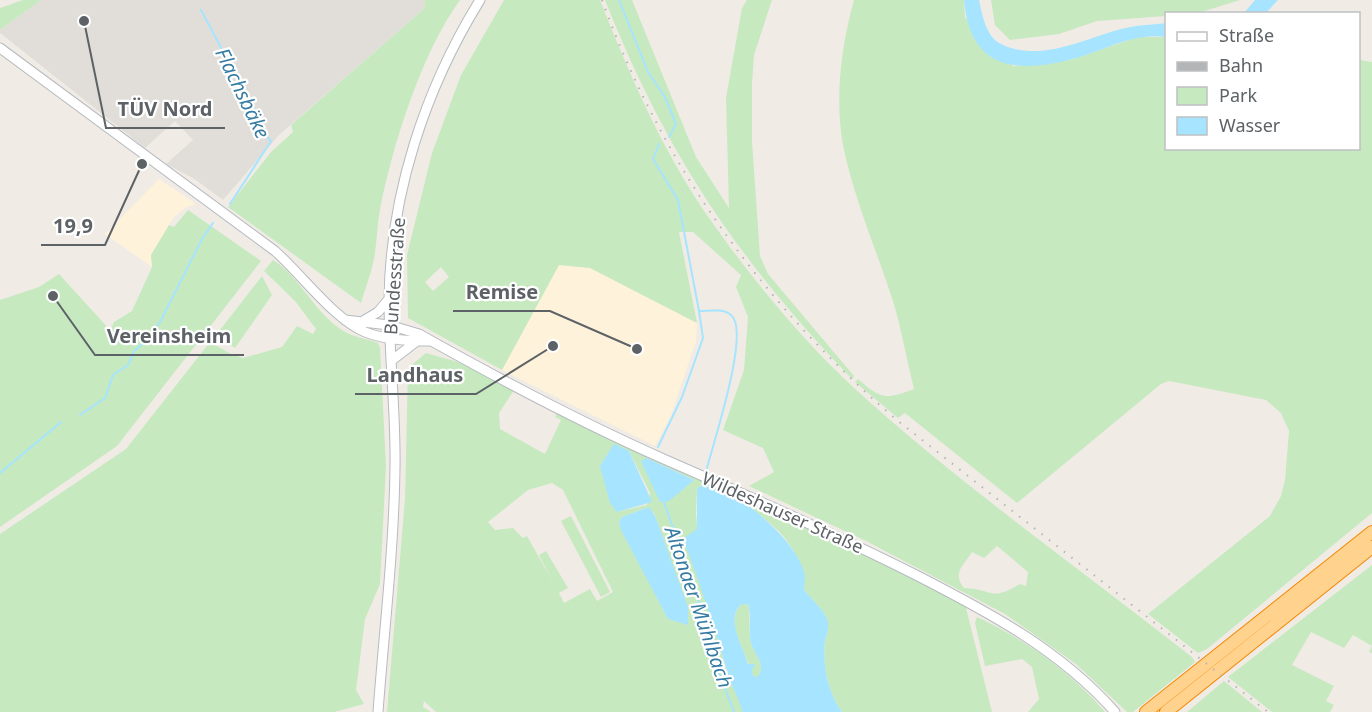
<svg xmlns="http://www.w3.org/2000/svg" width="1372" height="712" viewBox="0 0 1372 712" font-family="'Noto Sans',sans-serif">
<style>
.commercial{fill:#fff2db}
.industrial{fill:#e1ded9}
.green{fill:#c6e9c0;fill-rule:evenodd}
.water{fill:#a6e4ff;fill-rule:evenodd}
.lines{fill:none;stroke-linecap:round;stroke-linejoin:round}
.stream{stroke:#a6e4ff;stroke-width:2}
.secondary-casing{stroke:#b6bbc0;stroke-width:11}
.highway-casing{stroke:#f58700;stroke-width:14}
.secondary{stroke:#fff;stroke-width:9}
.highway{stroke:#ffd28d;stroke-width:12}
.rail{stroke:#b4b5b6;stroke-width:2;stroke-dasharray:1.5 8;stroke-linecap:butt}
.labels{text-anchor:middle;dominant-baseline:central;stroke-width:4.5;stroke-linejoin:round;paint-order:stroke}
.street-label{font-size:18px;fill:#5d6266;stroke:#fff}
.water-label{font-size:20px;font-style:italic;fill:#377ca5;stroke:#fff}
.leader{fill:none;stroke:#5d6266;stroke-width:2}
.callout-dot{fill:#5d6266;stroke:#fff;stroke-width:2}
.callout-label{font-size:20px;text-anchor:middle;font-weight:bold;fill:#5d6266;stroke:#fff;stroke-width:4.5;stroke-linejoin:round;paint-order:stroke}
</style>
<rect width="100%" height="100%" fill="#f0ece5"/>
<path class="commercial" d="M159,179L196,204L185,208L174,217L151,255L152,267L105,234Z
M559,265L590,268L697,323L696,341L671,415L655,446L502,370Z"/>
<path class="industrial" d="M41,0H424L425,8L280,134L223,200L193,178L166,164L193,140L175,121L145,148L0,33V30Z"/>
<path class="green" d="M23,0H41L0,30V8Z
M424,0H460C421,54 393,144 380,209C377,226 377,243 374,259C371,274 365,289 361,303L228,207L271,152L293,132L291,125L425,8Z
M504,0H600C630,76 662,150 709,218C749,275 801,339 852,386C959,484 1079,568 1192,657L1195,662L1133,712H1127L1076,664L1005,614L866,541L749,486L774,472L763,448L723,430L744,370L748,317L736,287L741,275L693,232H679L697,323L590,268L559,265L502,370L408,318L407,255L432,153L461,75ZM441,267L449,277L433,291L425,282ZM997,546L1028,572L1026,586L1020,584C989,602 994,589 964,588C952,573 963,566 972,552L984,558Z
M605,0H632L696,157L729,208L726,98L742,8L747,0H772L754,55L752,84V141L760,256L768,274L854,376L852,379C738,260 666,154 605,0Z
M854,0H964L965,17L1013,66L1070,60L1138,37H1166V148H1358L1359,60L1372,62V513L1207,649L1198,653L1148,614L1270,516L1281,496L1285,480L1289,431L1281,413L1266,400L1169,381L1161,384L1017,503L905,413L898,418L855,382L858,379C881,399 885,400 914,389C906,358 901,325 891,295C875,247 855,200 844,150C834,103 841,46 854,0Z
M991,0H1240L1198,13L1166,14V16L1097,21L1059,34L1010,40L995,25Z
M188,210L261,261L117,446L0,527V300L39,287L59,274L110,330L114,322L132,311L152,267L151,255L169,225L174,227Z
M273,260C300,277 313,310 339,328C351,337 364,338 378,343L380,348L386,466L380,584L365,619L356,690L364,704L334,712H0V534L126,449L210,342L231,354L243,358L282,347L297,326L313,334L316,329L295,301L264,271Z
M262,276L272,295L235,348L216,335Z
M426,353L458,362L514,390L499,413L500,429L545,454L561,420L555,417L558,411L789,518L965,604L992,712H842C828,694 822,663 825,641C827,632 830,628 826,618C823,609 810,598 804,589C805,571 797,556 787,541C777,525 714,476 697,489L696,513L702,585L730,682L739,698L743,712H436L424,701L423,707L431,712H387L405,499L408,368ZM629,451L650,493L647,505L617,512ZM646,458L653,461L694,480L671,497L660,502ZM552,483L563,490L613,592L597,601L590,589L564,603L559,593L568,588L546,551L539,555L553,582L527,536L523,538L513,528L495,530L488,522L528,490ZM646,508L654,513L676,576L686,614L677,621L668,619L619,522L622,517Z
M571,516L610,592L601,597L561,521Z
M1372,565V653L1369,652L1372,646L1353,635L1344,648L1311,632L1292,665L1334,686L1326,701L1334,705L1330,712H1272L1228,677Z
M748,604C751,617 748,630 751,643C754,654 768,666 757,678L753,676C748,655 724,625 740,605Z
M977,617C1026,640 1070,671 1105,712H1028L1039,699L1032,667L1022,659L985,666L975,623Z
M1224,681L1262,712H1187Z"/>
<path class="water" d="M964,0H979C982,14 986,37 1001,44C1039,63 1084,39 1121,29C1136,25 1151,25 1166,23V37C1132,32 1102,52 1069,60C1012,74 970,67 964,0Z
M1255,0H1278L1266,13H1244Z
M614,444L629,451L652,502L617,512L610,503L600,466Z
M646,458L653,461L694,480L669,501L660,502L641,461Z
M701,486C736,487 797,540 805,575C805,579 804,585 804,589C810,598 823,609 827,619C830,628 827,632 825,641C822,663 828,694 842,712H742C740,699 733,690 729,677C715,631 701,585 683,539L697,529V489ZM748,604C752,617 748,630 751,643C754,654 768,666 757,677L753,676L752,670L755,664H748C743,646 726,622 740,605Z
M646,508H650L655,516L688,607V625L668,619L621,530L619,522L622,517Z"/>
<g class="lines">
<path class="stream" d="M619,0L648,72L665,97L676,124L669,137
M201,10L254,109L260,129L271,141L230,204
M659,144L653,159L678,200L699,311C709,311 723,308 731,315C751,330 713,444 707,468
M80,415L105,398L113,375L128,365L134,351L145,342L160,322L202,239L213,223
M658,447L682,397L703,338L699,311
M0,473L61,422
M664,502L707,624L714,660L734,712"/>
<defs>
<path id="secondary" d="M0,48L275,251C301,274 335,320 365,332C384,340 409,341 429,341
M345,320L389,325L419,334C499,379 582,423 666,460C751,497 835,534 918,576C990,613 1060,650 1115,712
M363,321L378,312L389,299
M391,361L417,341
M378,712C384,631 394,549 395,468C396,412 389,356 389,300C390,195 425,89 480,0"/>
<path id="highway" d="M1146,712L1372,532
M1166,712L1372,547"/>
</defs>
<use href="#secondary" class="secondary-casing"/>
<use href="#highway" class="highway-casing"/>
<use href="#secondary" class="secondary"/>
<use href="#highway" class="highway"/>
<path class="rail" d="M602,0C662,166 765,307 898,421L1268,712"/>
</g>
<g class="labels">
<g class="street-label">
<text transform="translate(394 276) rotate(-86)">Bundesstraße</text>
<text transform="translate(783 512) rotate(24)">Wildeshauser Straße</text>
</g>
<g class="water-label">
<text transform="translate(243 93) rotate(64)">Flachsbäke</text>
<text transform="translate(699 607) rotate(71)">Altonaer Mühlbach</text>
</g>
</g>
<path class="leader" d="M84 21L106 128H225M142 164L105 245H41M637 349L550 311H453M53 296L95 355H244M553 346L476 394H355"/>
<g class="callout-dot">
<circle cx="84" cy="21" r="6"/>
<circle cx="142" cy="164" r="6"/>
<circle cx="637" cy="349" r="6"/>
<circle cx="53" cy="296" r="6"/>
<circle cx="553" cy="346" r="6"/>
</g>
<g class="callout-label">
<text x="165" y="116">TÜV Nord</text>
<text x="73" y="233">19,9</text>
<text x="502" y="299">Remise</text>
<text x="169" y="343">Vereinsheim</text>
<text x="415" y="382">Landhaus</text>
</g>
<rect x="1165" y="12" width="195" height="138" fill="#ffffff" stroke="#bec0c2" stroke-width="1.5"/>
<rect x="1177" y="32" width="30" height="9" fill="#ffffff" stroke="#bec0c2" stroke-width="1.5"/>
<text x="1219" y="42" font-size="18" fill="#5d6266">Straße</text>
<rect x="1177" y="62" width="30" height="9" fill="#b4b5b6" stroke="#bec0c2" stroke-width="1.5"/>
<text x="1219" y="72" font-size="18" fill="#5d6266">Bahn</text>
<rect x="1177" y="87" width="30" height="18" fill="#c6e9c0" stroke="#bec0c2" stroke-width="1.5"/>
<text x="1219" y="102" font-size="18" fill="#5d6266">Park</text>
<rect x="1177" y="117" width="30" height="18" fill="#a6e4ff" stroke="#bec0c2" stroke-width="1.5"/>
<text x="1219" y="132" font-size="18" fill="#5d6266">Wasser</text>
</svg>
